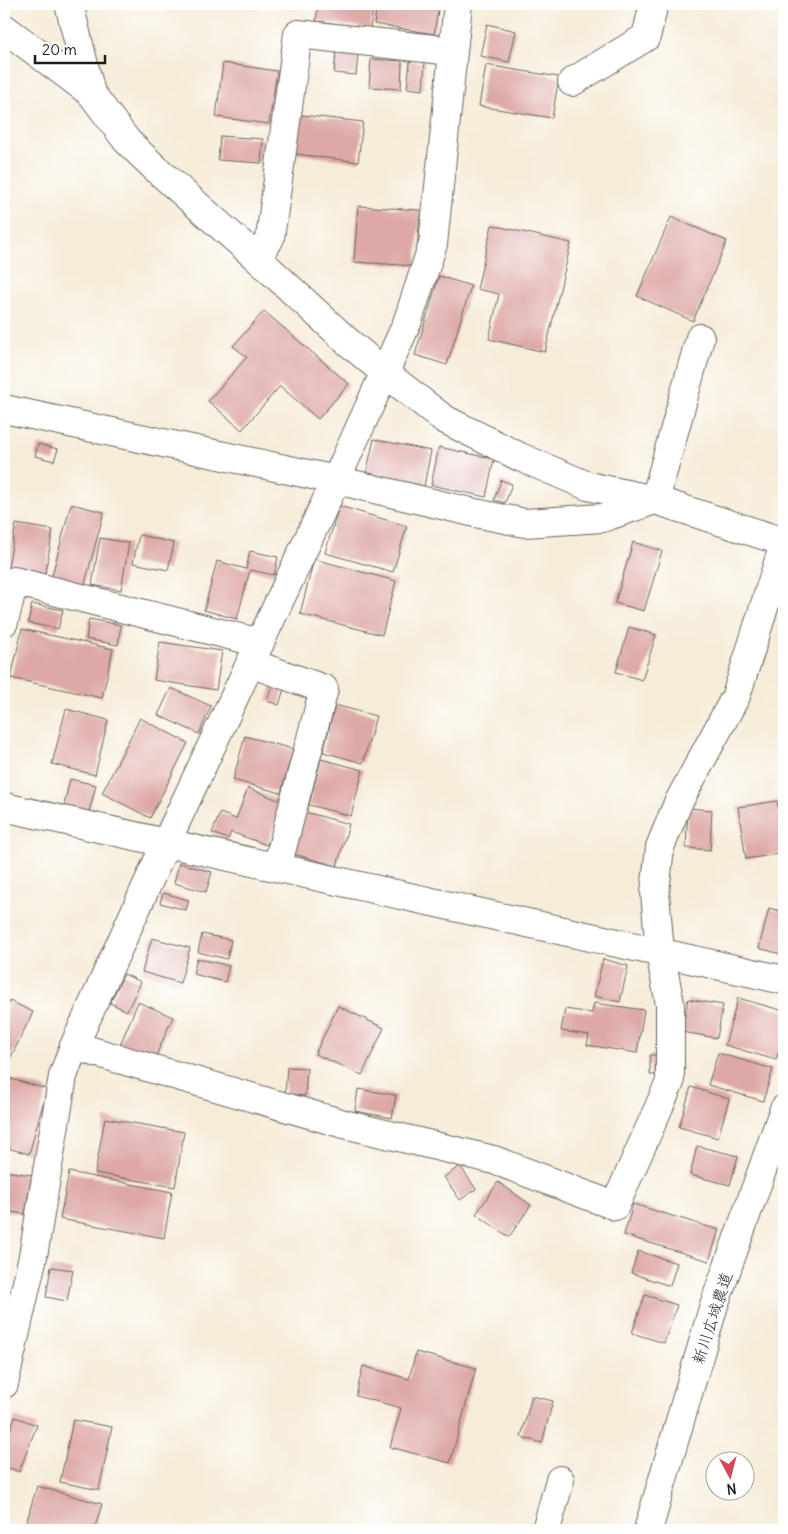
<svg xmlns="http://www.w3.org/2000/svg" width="788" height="1534" viewBox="0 0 788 1534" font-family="Delius,'Klee One',sans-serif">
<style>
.building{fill:#dda8a6}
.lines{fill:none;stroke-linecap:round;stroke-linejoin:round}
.minor-casing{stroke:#68655e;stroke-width:30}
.minor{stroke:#fff;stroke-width:28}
.labels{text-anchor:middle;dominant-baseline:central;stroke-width:4.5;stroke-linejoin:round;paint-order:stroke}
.street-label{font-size:16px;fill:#1c1c1c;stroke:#fff}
</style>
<rect width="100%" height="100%" fill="#fff"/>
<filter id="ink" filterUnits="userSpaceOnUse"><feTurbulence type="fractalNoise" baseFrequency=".02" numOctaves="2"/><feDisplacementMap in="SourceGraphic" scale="10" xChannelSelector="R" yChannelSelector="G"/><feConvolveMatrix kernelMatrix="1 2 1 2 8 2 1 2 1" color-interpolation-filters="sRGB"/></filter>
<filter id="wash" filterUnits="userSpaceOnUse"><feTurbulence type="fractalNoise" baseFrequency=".0096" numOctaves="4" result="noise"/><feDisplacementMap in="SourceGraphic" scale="20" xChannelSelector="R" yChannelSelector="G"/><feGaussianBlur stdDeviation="1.12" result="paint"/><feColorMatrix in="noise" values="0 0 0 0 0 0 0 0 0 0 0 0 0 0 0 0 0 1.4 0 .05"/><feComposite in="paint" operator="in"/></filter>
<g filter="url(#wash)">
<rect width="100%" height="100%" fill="#f6ecd8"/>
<g id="blocks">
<path class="building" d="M318,4H374L370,28L316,21Z
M377,4H439L434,34L374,24Z
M487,24L516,31L509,62L480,56Z
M336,52L358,54L356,75L334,73Z
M371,59L402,61L401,89L369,87Z
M410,61L425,62L423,90L407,88Z
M223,63L277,71L269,124L216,117Z
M486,65L559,77L552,118L479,106Z
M301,115L363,122L358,162L296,154Z
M220,136L263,139L261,163L218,160Z
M358,206L420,210L416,266L354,262Z
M671,217L727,241L693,321L637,296Z
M492,225L571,243L545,352L489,339L499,294L477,289Z
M439,276L471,286L447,365L415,355Z
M264,311L349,384L318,419L280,386L242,430L208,401L247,357L233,346Z
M374,439L431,451L424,486L366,474Z
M38,444L58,449L54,461L35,456Z
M439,447L494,459L486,497L431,485Z
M501,480L512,484L505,503L494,500Z
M71,504L104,512L84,587L51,579Z
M339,506L407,526L393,572L325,553Z
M16,524L53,530L45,574L8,567Z
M139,535L174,543L168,570L133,563Z
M100,538L129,543L121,590L92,585Z
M633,542L662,551L644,611L615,603Z
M250,551L278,557L274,575L250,570L237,619L204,610L217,561L246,569Z
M314,559L396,581L382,635L300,614Z
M32,604L63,610L58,629L28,623Z
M89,619L121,625L118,645L86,639Z
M629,627L656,635L642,680L616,672Z
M22,629L113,649L102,698L11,678Z
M160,642L222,651L216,690L154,680Z
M272,685L284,689L279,705L267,701Z
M171,688L211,706L199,734L158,715Z
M335,705L376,716L363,763L323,752Z
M66,709L108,720L95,775L52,764Z
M140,718L188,743L150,818L102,793Z
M245,736L293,749L281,793L233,780Z
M321,759L363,770L351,816L309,805Z
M70,779L96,785L88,816L63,809Z
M248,788L283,802L267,845L231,832L228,839L212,833L220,813L236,819Z
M777,801L784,844V853L746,859L738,807Z
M688,808L712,810L710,850L686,848Z
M305,812L349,824L337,866L293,854Z
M179,863L212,872L206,892L174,883Z
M783,887H784V906L780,905Z
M163,893L189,900L186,910L160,903Z
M769,908L784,912V955L759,948Z
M202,934L231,940L227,959L198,952Z
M152,938L190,948L180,983L142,972Z
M197,958L229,966L225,982L193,974Z
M603,959L628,966L620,1002L594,996Z
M124,974L141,982L127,1011L110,1003Z
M738,998L784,1011V1032L776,1060L725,1045Z
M688,999L723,1005L717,1038L682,1032Z
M10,1001L33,1012L9,1061L4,1058V1015Z
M138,1002L173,1017L154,1060L120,1045Z
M594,1003L644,1010L637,1053L587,1045L589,1035L561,1031L565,1009L592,1013Z
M338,1006L384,1028L362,1075L315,1054Z
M718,1053L773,1069L763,1101L708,1085Z
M650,1055H657V1075H650Z
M287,1067L307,1068L305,1096L285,1094Z
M4,1077L47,1089L29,1154L4,1147Z
M691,1087L729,1099L718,1138L679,1127Z
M358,1089L396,1095L392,1118L355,1111Z
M105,1118L184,1132L175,1187L95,1173Z
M697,1146L738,1156L730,1185L690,1175Z
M460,1166L476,1189L460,1200L444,1177Z
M4,1171L32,1175L25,1214L4,1211Z
M69,1172L172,1192L164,1238L60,1219Z
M498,1182L531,1205L509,1237L476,1214Z
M633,1204L719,1230L709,1261L624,1235Z
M638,1251L677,1263L670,1286L631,1273Z
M51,1267L73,1270L67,1301L46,1297Z
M4,1291L10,1293L4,1316Z
M645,1295L677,1305L664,1343L632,1333Z
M416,1352L476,1368L450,1463L390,1447L401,1408L356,1396L363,1366L409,1379Z
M532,1396L553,1401L542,1443L521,1437Z
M15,1417L37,1425L19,1472L4,1466V1446Z
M73,1420L112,1427L99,1490L60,1482Z
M37,1486L102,1504L94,1530H24Z"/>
</g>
</g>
<g filter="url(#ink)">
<use href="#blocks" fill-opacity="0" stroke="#68655e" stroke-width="1"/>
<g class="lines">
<defs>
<path id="minor" d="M71,4L70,8L91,93
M4,28L91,93L127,141L154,167L258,259L347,341L385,373L444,419L520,457L588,486L655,500L784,542
M572,82L646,37L654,4
M258,259L270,238L298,34L452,51
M4,409L336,480L475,513L525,523L602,518L655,500L700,338
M4,622L14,581L260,643
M250,663L324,689L277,867
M4,807L784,980
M74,1046L344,1124L494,1160L615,1206L670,1082V1004L660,953L655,892L660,847L678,803L736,696L784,544
M4,1384L33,1256L63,1076L74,1046L166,843L336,480L407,323L433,244L458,4
M546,1530L560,1480
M648,1530L714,1305L784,1109"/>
</defs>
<use href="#minor" class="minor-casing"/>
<use href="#minor" class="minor"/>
</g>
</g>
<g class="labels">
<g class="street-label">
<text transform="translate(712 1318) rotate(-72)">新川広域農道</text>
</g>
</g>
<rect width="788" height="1534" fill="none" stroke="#fff" stroke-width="20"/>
<g transform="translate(730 1476) rotate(173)"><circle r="24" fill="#ffffff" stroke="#a4a4a4"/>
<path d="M0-4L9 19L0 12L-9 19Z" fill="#d1495b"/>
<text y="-8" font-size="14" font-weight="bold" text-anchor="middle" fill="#1c1c1c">N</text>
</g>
<path d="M35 55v8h70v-8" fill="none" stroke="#1c1c1c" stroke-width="2.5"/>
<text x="42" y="55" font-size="15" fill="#1c1c1c" stroke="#ffffff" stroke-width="4" paint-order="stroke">20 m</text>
</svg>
